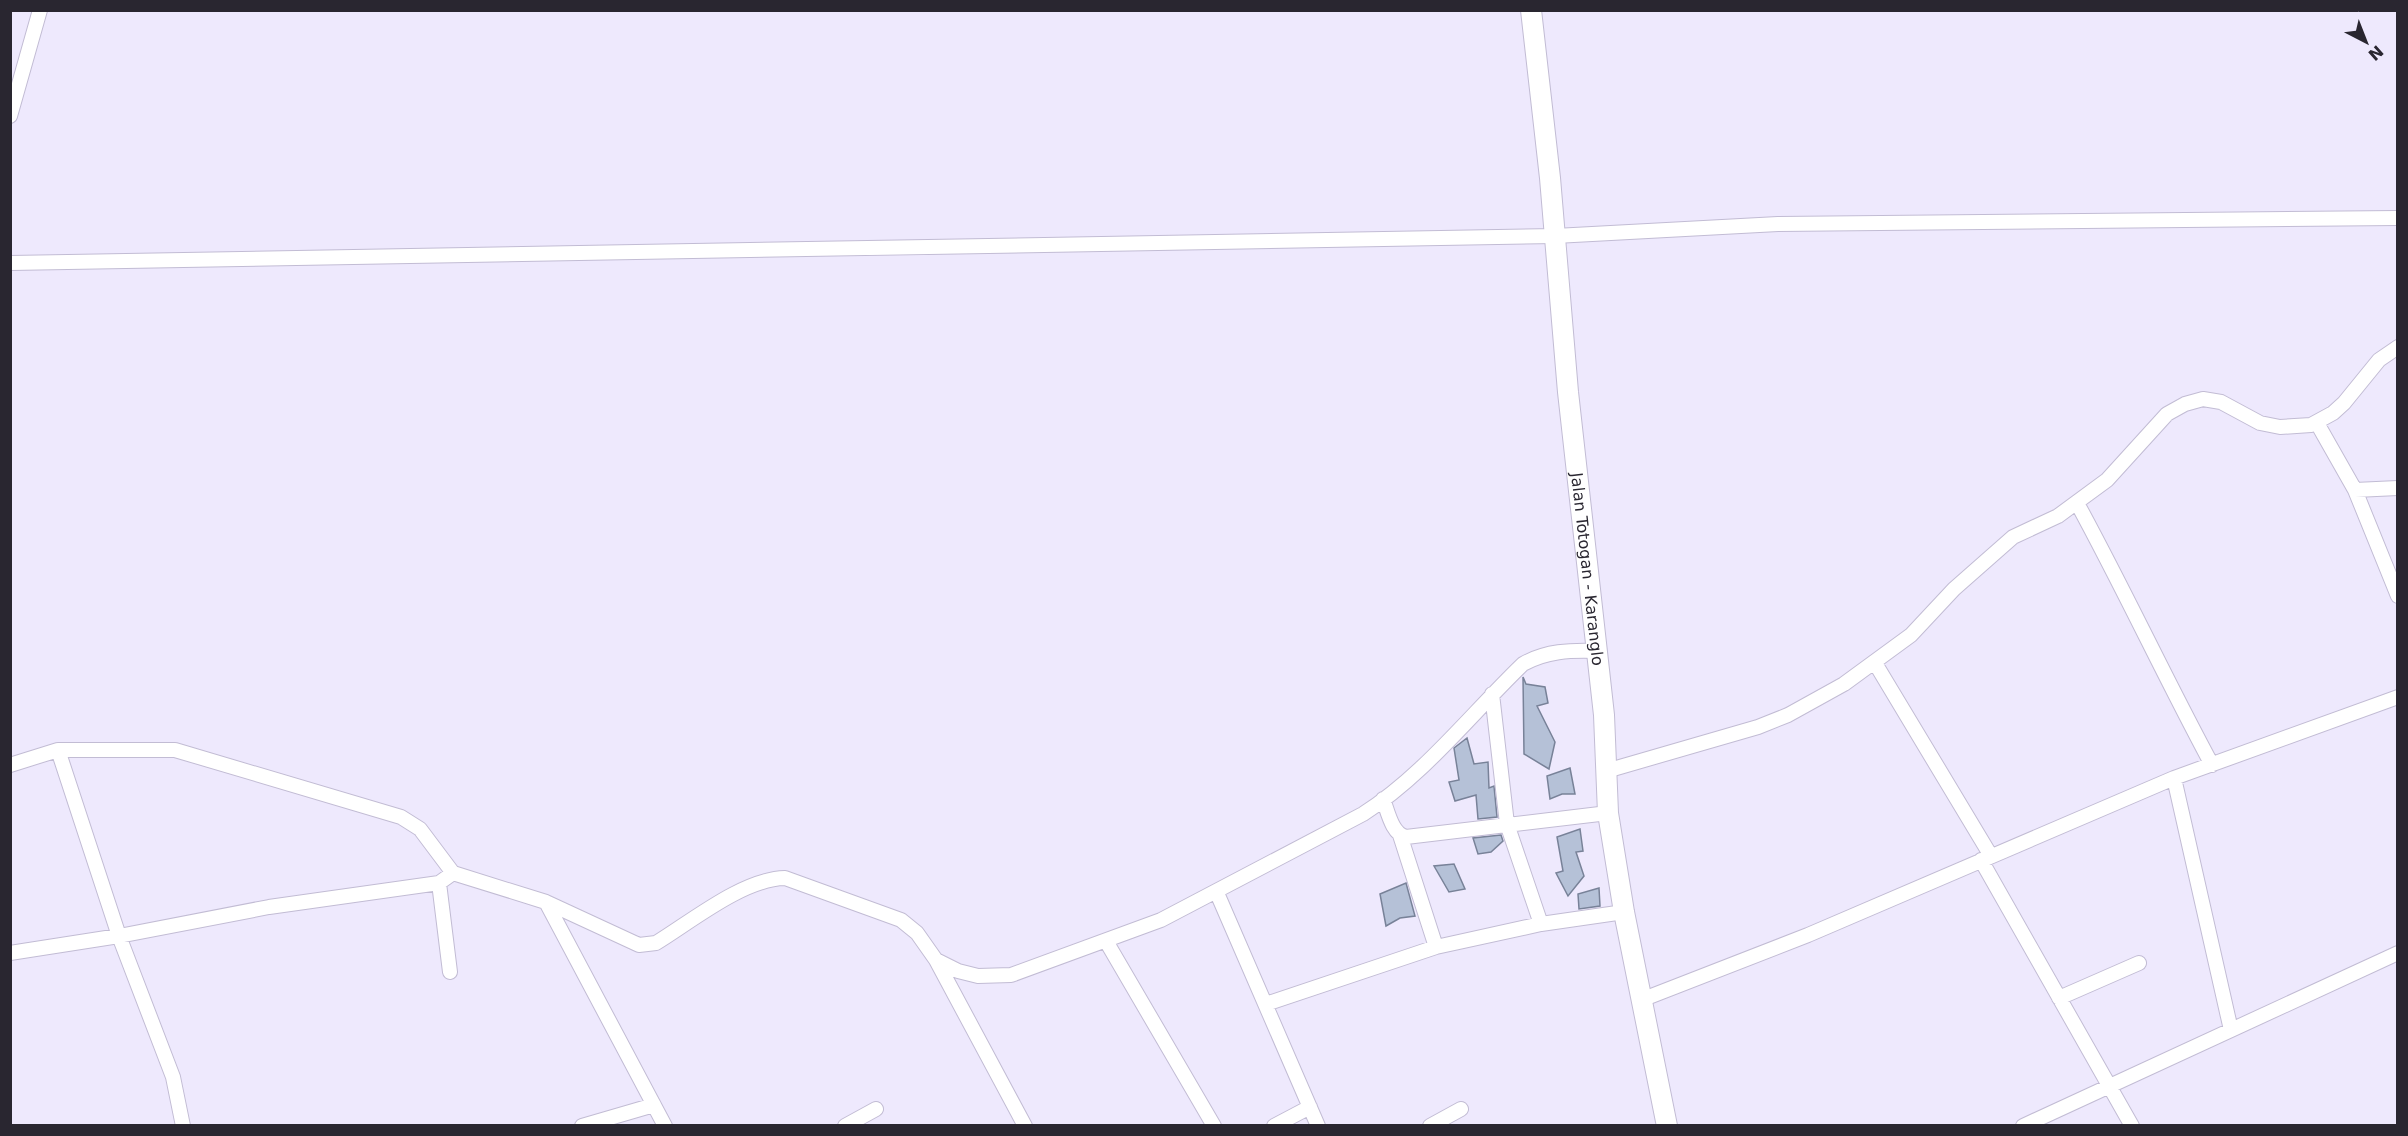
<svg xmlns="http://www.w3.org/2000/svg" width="2408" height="1136" viewBox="0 0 2408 1136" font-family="'DejaVu Sans',sans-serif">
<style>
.building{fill:#b5c1d7;stroke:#788298;stroke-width:1.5}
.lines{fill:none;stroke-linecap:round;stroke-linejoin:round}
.minor-casing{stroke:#c2bcd4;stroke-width:16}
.secondary-casing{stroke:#c2bcd4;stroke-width:22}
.minor{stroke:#fff;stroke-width:14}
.secondary{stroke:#fff;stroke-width:20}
.labels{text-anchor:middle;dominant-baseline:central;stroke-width:4.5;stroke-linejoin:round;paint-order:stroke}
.street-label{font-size:16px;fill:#292630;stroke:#eee9fd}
</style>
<rect width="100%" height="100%" fill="#eee9fd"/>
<path class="building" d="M1523,677L1526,684L1545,687L1548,703L1537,706L1555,742L1549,769L1524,754Z
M1467,738L1474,764L1488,762L1489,788L1494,786L1497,817L1478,819L1476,795L1455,801L1449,782L1459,780L1454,748Z
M1570,768L1575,794H1562L1550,799L1547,776Z
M1580,829L1583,851L1576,852L1584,876L1568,896L1556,873L1563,871L1557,837Z
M1501,835L1503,841L1491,852L1478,854L1473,838Z
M1454,864L1465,889L1449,892L1434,866Z
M1406,883L1415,916L1400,918L1386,926L1380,894Z
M1599,888L1600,906L1579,909L1578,894Z"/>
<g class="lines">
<defs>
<path id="minor" d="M10,116L40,10
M10,263L1555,236L1778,224L2398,218
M2317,423L2355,490L2398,596
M2355,490L2398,488
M2077,503C2124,589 2165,678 2212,765
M1875,663L1991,856
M1492,694L1507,824L1541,924
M58,750L119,936L173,1077L183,1126
M10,765L58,750H175L401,817L420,829L453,873L546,902L639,945L656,943C692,921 743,879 785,878L901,920L917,933L936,960L958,971L978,976L1011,975L1161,920L1363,814C1424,775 1471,714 1523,664C1546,651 1570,650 1597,651
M1606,771L1758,727L1788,715L1844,684L1911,635L1954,589L2013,537L2058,516L2107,480L2167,414L2185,404L2203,399L2221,402L2260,423L2280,427L2311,425L2333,413L2344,403L2379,360L2398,347
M2174,778L2231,1030
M1383,799C1388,812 1392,834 1406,837L1608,813
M1400,835L1436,947
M1981,860L2132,1126
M439,883L450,972
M1217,893L1318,1126
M546,902L665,1126
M1106,941L1214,1126
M10,953L119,936L269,907L439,883L453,873
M936,960L1025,1126
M2059,998L2139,963
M1641,1000L1808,935L2174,778L2398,697
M1266,1004L1436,947L1541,924L1624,912
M582,1126L654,1105
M845,1126L876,1109
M1274,1126L1310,1107
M1430,1126L1461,1109
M2023,1126L2398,953"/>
<g id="secondary">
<path id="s1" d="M1531,10L1550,178L1568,392L1604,715L1608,813L1624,912L1667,1126"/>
</g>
</defs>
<use href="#minor" class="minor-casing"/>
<use href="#secondary" class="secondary-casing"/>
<use href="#minor" class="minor"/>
<use href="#secondary" class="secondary"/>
</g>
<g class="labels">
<g class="street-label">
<text stroke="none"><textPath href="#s1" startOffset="562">Jalan Totogan - Karanglo</textPath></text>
</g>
</g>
<rect width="2408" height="1136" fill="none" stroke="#292630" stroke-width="24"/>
<g transform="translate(2366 42) rotate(138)" stroke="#eee9fd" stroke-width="4.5" paint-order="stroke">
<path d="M0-4.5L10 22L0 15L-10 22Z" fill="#292630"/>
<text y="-9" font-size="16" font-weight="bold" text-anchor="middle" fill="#292630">N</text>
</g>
</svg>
